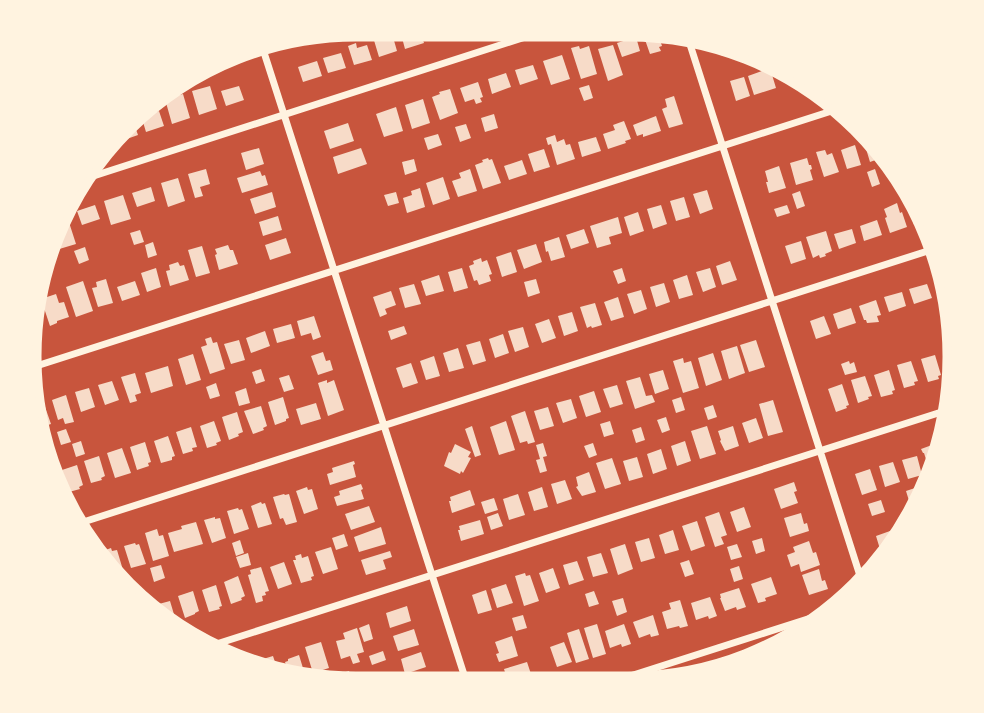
<svg xmlns="http://www.w3.org/2000/svg" width="984" height="713" viewBox="0 0 984 713" font-family="'Public Sans',sans-serif">
<style>
.building{fill:#f7dbc8}
.lines{fill:none;stroke-linecap:round;stroke-linejoin:round}
.minor{stroke:#fff3e0;stroke-width:7}
.rim{fill:none;stroke:#fff3e0;stroke-width:9}
</style>
<rect width="100%" height="100%" fill="#c8553d"/>
<path class="building" d="M427,27H447L449,35L432,40Z
M419,28L424,43L405,49L401,34Z
M381,34L383,40L393,37L397,51L379,57L373,37Z
M643,34H658L662,46L659,47L661,51L650,54Z
M636,37L640,51L622,57L617,43Z
M726,42L732,44L734,52L722,56L717,44Z
M356,43L357,48L367,45L372,60L354,65L348,46Z
M613,45L623,75L608,81L598,49Z
M579,46L580,49L589,46L597,74L581,79L571,48Z
M341,53L346,68L328,73L323,58Z
M562,55L570,79L551,85L543,61Z
M317,61L322,76L303,82L298,67Z
M533,65L538,79L520,85L515,70Z
M783,67L801,75L802,80L788,84L787,81L785,82L784,78L786,77Z
M770,68L776,88L754,95L748,76Z
M506,73L511,87L492,94L488,79Z
M744,77L750,96L736,101L730,81Z
M478,82L483,97L480,98L482,102L476,104L474,99L465,102L460,88Z
M589,85L593,98L584,101L579,88Z
M210,86L217,109L199,115L192,91Z
M239,86L244,100L226,106L221,91Z
M450,89L458,113L440,120L432,97L440,94L439,92Z
M183,94L190,118L172,124L165,99Z
M674,96L683,124L669,128L662,109L667,107L665,99Z
M423,99L430,123L412,129L405,105Z
M396,107L403,131L384,137L376,114Z
M148,109L149,114L159,111L164,126L146,132L140,112Z
M494,114L498,128L485,132L481,118Z
M656,116L661,131L643,137V134L637,136L633,125Z
M132,118L138,135L121,141L117,129L127,120Z
M624,121L631,139L625,141L626,143L608,149L603,134L615,130L613,125Z
M348,123L354,141L330,149L324,131Z
M466,124L471,138L460,142L455,127Z
M438,134L442,145L428,150L424,138Z
M555,135L557,142L564,139L566,145L570,144L575,159L557,165L551,144L548,145L546,138Z
M596,137L601,151L582,157L578,142Z
M874,139L880,144L884,157L870,162L864,142Z
M855,145L861,165L847,169L841,150Z
M259,148L264,164L246,170L241,153Z
M361,148L367,164L338,174L333,157Z
M544,149L550,167L534,172L528,154Z
M825,150L827,155L832,153L839,172L824,177L816,152Z
M488,158L489,160L492,159L501,183L483,189L475,165L483,162L482,160Z
M807,158L809,165H811L812,169L810,170L813,180L796,185L790,163Z
M414,159L417,171L405,175L402,162Z
M522,160L527,174L509,180L504,166Z
M779,166L786,188L769,193L766,182H768L765,171Z
M206,169L210,184L200,187L203,196L195,198L188,174Z
M470,169L477,191L458,197L452,181L461,178L459,173Z
M875,169L880,184L872,187L867,172Z
M260,171L262,176L265,175L268,185L242,193L237,178Z
M443,177L450,199L433,205L426,183Z
M178,178L185,201L168,207L161,183Z
M151,187L155,201L137,207L132,193Z
M420,188L425,207L407,213L403,198L412,195L411,191Z
M707,190L713,209L700,214L693,194Z
M800,191L805,206L797,209L792,194Z
M272,192L276,207L255,214L250,199Z
M396,192L399,203L388,206L384,195Z
M123,195L131,219L111,225L104,201Z
M684,197L690,217L676,221L670,201Z
M897,203L900,213L902,212L907,227L890,233L885,218L887,217L884,209Z
M95,205L100,219L82,225L77,211Z
M661,205L667,224L653,229L647,209Z
M787,205L790,213L777,217L774,209Z
M917,208L924,222L914,225L910,210Z
M638,212L644,231L630,236L624,217Z
M66,213L76,244L56,250L51,234L57,217Z
M278,216L282,230L263,236L259,222Z
M618,217L622,233L609,237L611,244L597,248L590,226Z
M877,220L882,235L864,241L860,226Z
M584,229L589,243L571,249L566,235Z
M852,229L856,243L839,249L834,234Z
M140,230L144,242L134,245L130,233Z
M826,231L832,251L825,254L826,256L820,258L819,255L813,258L806,237Z
M559,237L565,257L551,261L548,251L546,252L544,242Z
M286,238L291,253L270,260L265,245Z
M801,241L806,259L791,264L785,246Z
M153,242L157,255L148,258L145,245Z
M536,244L542,262L524,269L517,250Z
M228,245L230,250H233L238,264L219,270L215,255L217,254L215,249Z
M202,246L210,273L196,277L188,250Z
M85,247L89,260L79,264L74,251Z
M511,252L517,272L502,277L496,257Z
M481,258L482,262L487,260L492,274L489,275L491,281L479,285L477,280L474,281L469,266L474,264L473,261Z
M730,261L737,280L722,285L716,266Z
M178,262L180,266L184,265L189,280L170,286L166,271L170,270L169,265Z
M156,268L161,287L147,292L141,273Z
M462,268L468,288L454,292L448,272Z
M622,268L626,281L618,284L613,271Z
M710,268L716,287L703,292L696,272Z
M439,275L444,291L426,296L421,281Z
M687,275L693,295L679,299L673,280Z
M949,277L950,293L939,296L934,281Z
M106,279L113,303L98,307L92,288L97,287L96,282Z
M536,279L540,293L528,297L524,282Z
M83,281L93,311L76,317L66,287Z
M135,281L140,295L122,301L117,287Z
M664,283L670,302L656,307L650,287Z
M414,284L421,304L405,308L399,288Z
M927,284L932,298L914,304L909,289Z
M641,290L647,309L634,314L627,294Z
M391,291L396,305L385,309L387,314L380,317L373,297Z
M902,292L906,306L889,312L884,297Z
M56,294L59,303L64,302L69,317L57,321V323L50,326L41,299Z
M618,297L624,317L611,321L604,302Z
M876,300L881,315L877,316L879,322L867,323L866,320H864L859,306Z
M595,303L602,325L592,328L591,326L587,328L580,307Z
M35,307L41,327L27,332V313L28,309Z
M851,308L856,323L838,329L833,314Z
M572,312L578,331L564,336L558,316Z
M314,316L321,337L313,340L311,333L301,336L297,321Z
M824,316L831,334L816,339L810,321Z
M549,319L556,338L542,343L535,324Z
M291,324L295,338L277,343L273,329Z
M404,326L407,334L391,340L388,331Z
M523,327L529,347L515,352L508,331Z
M265,331L270,346L251,353L246,338Z
M503,334L509,353L495,358L489,339Z
M211,337L213,343L217,342L225,369L210,374L201,347L207,345L205,339Z
M239,340L245,360L231,364L224,344Z
M756,340L765,367L749,372L740,345Z
M480,341L486,361L473,365L466,345Z
M737,346L745,373L729,379L721,351Z
M953,347L955,372L950,374L943,350Z
M458,348L464,368L449,372L443,353Z
M323,352L326,361L330,360L333,370L318,375L311,356Z
M713,353L722,380L706,386L698,358Z
M193,354L201,380L186,385L178,359Z
M935,355L941,375L938,376L939,379L928,382L921,359Z
M434,356L440,376L426,380L420,361Z
M683,358L684,363L691,361L699,388L683,393L673,361Z
M849,361L850,364L854,362L857,372L845,375L841,364Z
M911,361L918,381L914,382L915,385L904,388L897,365Z
M411,363L418,383L403,388L396,368Z
M168,366L173,386L151,393L145,373Z
M261,369L265,381L256,384L252,372Z
M663,370L669,389L655,394L649,374Z
M889,370L895,390L892,391L893,394L881,397L874,375Z
M135,373L141,393L135,395L137,401L130,403L121,377Z
M289,375L294,389L284,392L279,378Z
M865,376L872,396L868,397L869,399L858,403L851,380Z
M640,377L646,396L652,395L655,402L635,409L626,381Z
M327,380V383L334,380L344,410L328,416L318,383Z
M112,381L119,400L105,405L98,385Z
M216,383L220,396L210,399L206,387Z
M842,384L849,405L846,406L847,408L836,412L828,389Z
M617,385L623,404L610,408L603,389Z
M89,388L95,407L81,412L75,392Z
M246,388L250,403L239,406L235,392Z
M594,391L601,412L586,417L579,396Z
M66,395L74,422L65,424L63,418L58,420L52,400Z
M283,397L289,418L286,419V421L275,425L268,402Z
M681,397L685,410L676,413L672,400Z
M571,399L577,418L563,423L556,403Z
M773,400L783,432L768,436L759,404Z
M316,403L321,419L301,425L296,409Z
M44,404L51,424L36,429L29,407L33,406V407Z
M713,405L717,417L708,420L704,408Z
M261,406L267,426L263,428L264,430L253,434L244,411Z
M548,407L554,426L540,430L534,411Z
M525,411L535,442L528,444L527,441L520,443L511,416Z
M237,412L243,432L238,434L239,436L229,440L222,417Z
M666,417L670,430L662,433L657,420Z
M756,418L763,438L749,443L742,423Z
M214,421L221,441L216,443L217,445L207,448L200,426Z
M506,421L515,450L499,455L490,427Z
M610,421L614,434L604,437L600,424Z
M472,426L481,455L475,457L465,429Z
M707,426L716,454L700,459L691,431Z
M733,426L739,446L725,451L720,441L721,440L718,431Z
M191,427L197,447L192,448L193,451L183,454L176,432Z
M641,427L645,440L636,443L632,430Z
M66,429L71,442L61,445L57,432Z
M168,436L175,456L172,457V460L161,463L154,441Z
M81,441L85,454L76,457L72,444Z
M685,441L691,461L677,466L671,446Z
M145,442L151,462L148,463L149,466L137,470L130,447Z
M543,443L547,456L543,457L547,471L540,473L536,460L540,459L536,445Z
M593,443L597,455L589,458L584,446Z
M455,444L471,452L468,457L471,458L463,473L461,471L460,474L444,466L449,452L451,453Z
M932,445L933,449L941,447L931,475L924,453H923L921,449Z
M122,448L131,473L115,478L107,453Z
M661,449L667,469L653,474L647,454Z
M99,456L105,476L101,478L102,480L91,483L84,461Z
M917,456L922,475L908,479L902,460Z
M637,457L643,477L629,481L623,461Z
M612,458L621,484L605,489L596,463Z
M354,461L355,464L353,465L356,477L330,485L327,474L333,472L332,468Z
M893,462L900,482L885,487L879,466Z
M77,465L83,485L79,487L80,489L69,492L62,470Z
M870,469L877,490L862,495L855,474Z
M589,472L596,492L582,496L576,487L578,486L576,477Z
M565,480L572,499L557,504L551,484Z
M794,482L797,491L794,492L798,503L781,509L774,489Z
M361,484L363,489L361,490L364,499L337,506L334,497L340,495L339,491Z
M307,487L308,490L312,489L318,509L304,514L296,491Z
M542,487L548,507L534,511L528,492Z
M915,488L919,501L910,504L906,491Z
M470,490L475,505L452,513L449,501H451L450,497Z
M284,494L285,495L289,494L297,522L286,525L283,518L280,519L273,497Z
M518,494L525,515L509,520L503,499Z
M494,498L498,510L485,514L481,502Z
M881,500L885,512L872,516L868,504Z
M261,502L262,504L265,503L272,524L258,528L251,506Z
M369,506L375,522L351,530L345,514Z
M744,507L751,527L737,532L730,512Z
M238,508L239,510L242,509L249,529L234,534L227,511Z
M719,512L727,535L721,537L724,544L715,547L705,517Z
M498,513L503,526L491,530L487,517Z
M801,513L804,524L807,523L809,531L790,537L784,518Z
M215,517V519L220,518L226,538L212,543L204,520Z
M480,520L484,534L461,541L458,530H460L459,526Z
M697,521L705,546L691,551L682,526Z
M196,522L203,544L174,552L168,533L182,529L181,526Z
M381,527L386,544L359,552L354,537Z
M157,529L159,536L163,535L169,556L153,561L145,533Z
M673,530L679,550L665,554L659,535Z
M890,531L895,545L883,559L876,536Z
M344,534L348,546L336,550L332,538Z
M649,538L655,558L641,562L635,542Z
M762,538L765,551L756,554L752,541Z
M240,540L244,553L236,556L232,543Z
M809,541L813,553L816,552L820,565L801,572L799,564L791,567L787,555L795,552L793,547Z
M135,543L136,545L139,544L146,564L131,568L124,546Z
M625,544L633,569L618,575L610,549Z
M737,544L742,557L731,560L727,547Z
M331,547L338,569L323,574L315,552Z
M111,548L112,551L117,550L123,570L110,574L106,570L100,552Z
M390,551L392,557L383,560L386,569L366,575L361,560Z
M248,553L251,565L240,568L236,557Z
M601,553L608,573L593,577L587,557Z
M301,554L302,558L308,556L314,576L311,577L312,580L301,583L293,560H296L295,556Z
M689,560L694,574L685,577L680,563Z
M577,561L584,580L569,585L563,565Z
M284,562L292,584L278,589L270,567Z
M161,565L165,578L154,582L150,568Z
M739,566L743,579L734,582L730,569Z
M261,567L269,591L265,592L266,595L262,596L263,601L256,603L248,575L251,574L250,570Z
M553,568L560,588L546,593L539,573Z
M819,569L822,581L825,580L828,589L809,595L802,575Z
M525,573L526,576L530,575L539,601L524,606L515,576Z
M238,576L245,596L241,598L242,600L231,604L224,582Z
M771,577L777,594L765,598L766,601L758,603L751,584Z
M506,584L513,603L497,608L491,589Z
M216,585L222,606L219,607L220,609L209,612L202,590Z
M739,588L746,607L737,610L736,607L725,611L720,598H721L720,594Z
M486,590L492,610L478,614L472,595Z
M193,591L199,611L195,613V614L185,618L178,596Z
M594,591L599,604L589,607L585,594Z
M710,597L717,616L709,619L708,616L696,620L691,603Z
M623,598L627,612L617,616L612,601Z
M680,600L688,626L680,628L679,626L667,629L662,612L671,609L669,603Z
M170,601L176,621L173,622L174,624L170,626L159,616L155,605Z
M407,606L411,621L390,628L386,613Z
M523,615L527,628L516,631L512,618Z
M653,615L659,635L651,637L650,634L639,638L633,622Z
M369,624L373,639L364,642L359,628Z
M597,624L606,654L593,658L584,628Z
M624,624L631,644L622,647L621,644L610,648L605,631Z
M357,628L364,652L357,654L360,662L353,664L350,656L341,659L336,641L345,639L343,633Z
M414,629L419,645L398,651L393,636Z
M579,629L589,659L576,663L567,633Z
M512,636L518,656L499,662L496,654L499,653L495,642Z
M321,642L329,668L313,673L305,647Z
M564,642L572,662L557,667L550,647Z
M383,651L386,660L372,665L369,656Z
M421,652L426,667L405,674L401,659Z
M299,655L306,678H304L289,674L285,662L288,661V659Z
M273,656L278,671L266,667L263,659Z
M527,662L533,680L528,682L529,687H506L504,683L508,682L504,669Z
M349,671L350,675L354,674L357,682L341,688L336,675Z
M429,674L433,687H410L408,682Z"/>
<g class="lines">
<path class="minor" d="M687,35L862,582
M260,40L468,687
M78,181L547,30
M27,369L841,108
M74,525L937,248
M204,648L954,408
M599,686L839,609"/>
</g>
<path d="M0 0H984V713H0ZM356 37H628A319 319 0 0 1 947 356V357A319 319 0 0 1 628 676H356A319 319 0 0 1 37 357V356A319 319 0 0 1 356 37Z" fill="#fff3e0" fill-rule="evenodd"/>
<path class="rim" d="M356 37H628A319 319 0 0 1 947 356V357A319 319 0 0 1 628 676H356A319 319 0 0 1 37 357V356A319 319 0 0 1 356 37Z"/>
</svg>
